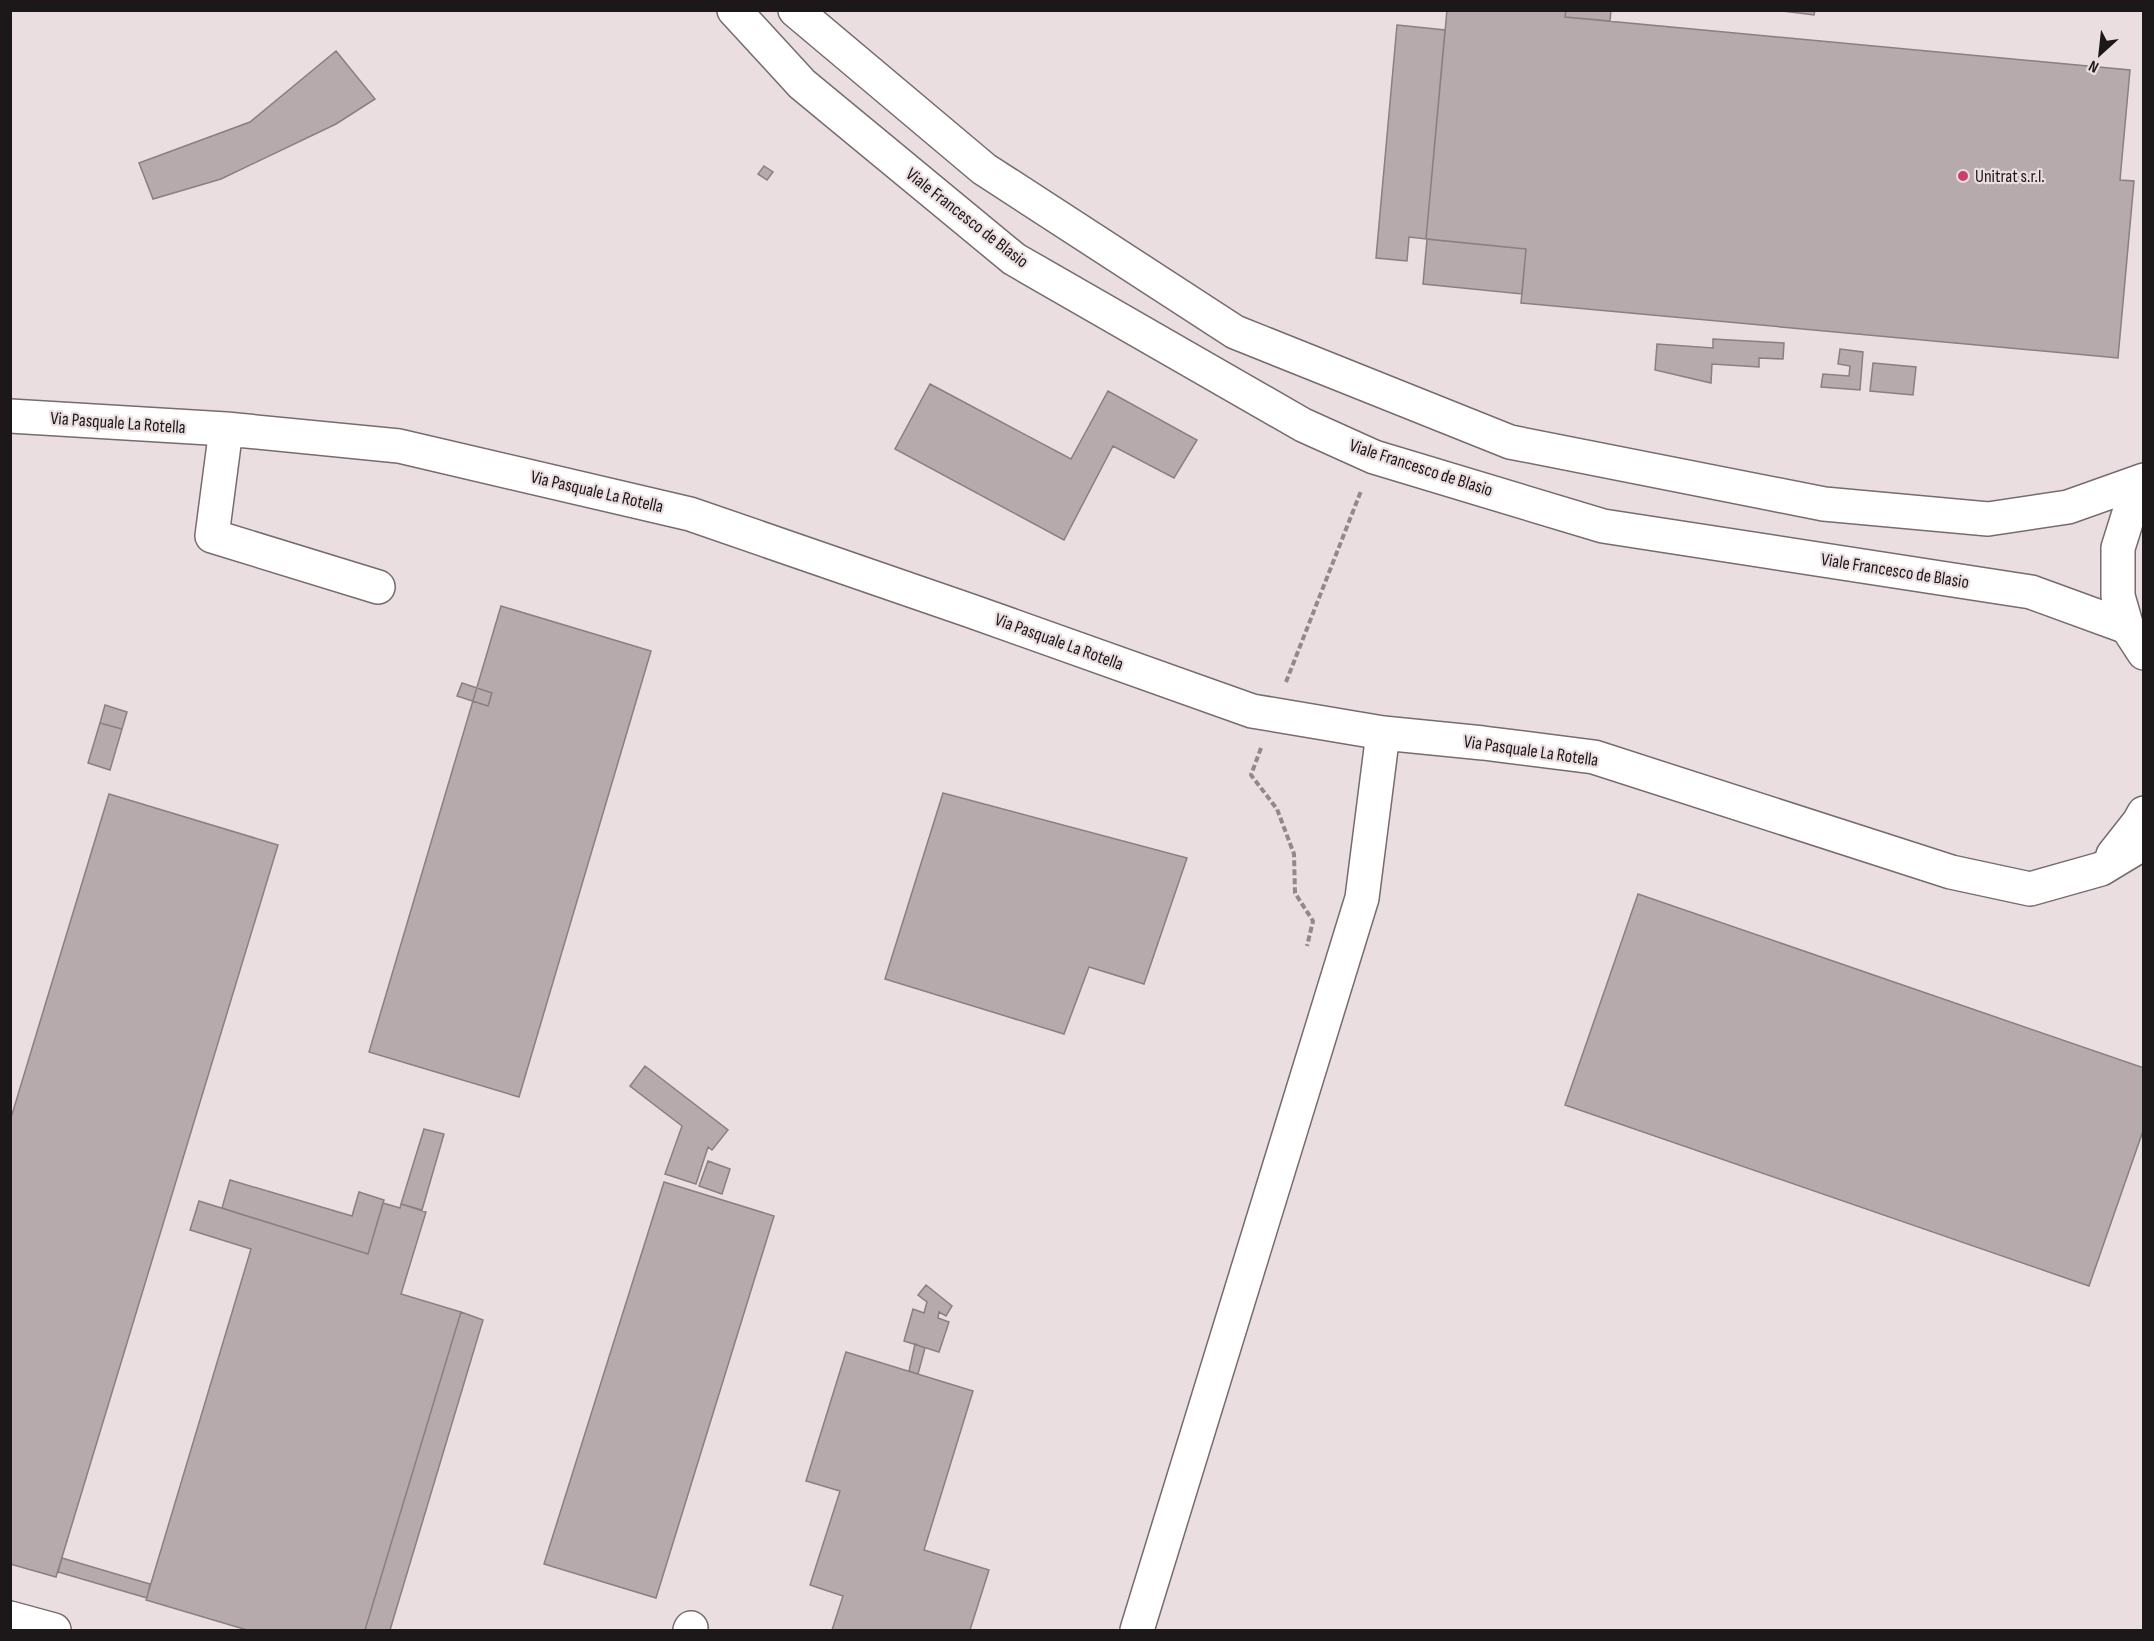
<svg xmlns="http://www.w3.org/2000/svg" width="2154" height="1641" viewBox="0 0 2154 1641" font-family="'Sofia Sans Condensed',sans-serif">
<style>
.building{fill:#b6aaad;stroke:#8a7f81;stroke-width:1.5}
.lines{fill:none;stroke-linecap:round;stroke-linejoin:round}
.minor-casing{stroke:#766b6d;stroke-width:36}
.path{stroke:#92898a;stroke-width:4;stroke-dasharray:6 3;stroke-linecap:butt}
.minor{stroke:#fff;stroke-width:33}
.poi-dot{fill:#cb3e6d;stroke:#eadee0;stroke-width:2}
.labels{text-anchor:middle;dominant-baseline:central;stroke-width:4.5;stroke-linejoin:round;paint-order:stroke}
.poi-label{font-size:18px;fill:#1c1718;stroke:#eadee0;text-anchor:start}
.street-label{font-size:18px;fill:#1c1718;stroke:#eadee0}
</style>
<rect width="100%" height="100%" fill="#eadee0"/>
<path class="building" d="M1447,10H1566L1565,17L2130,70L2120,180L2134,181L2118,358L1521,303L1526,249L1426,239Z
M1566,10H1611L1610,21L1565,17Z
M1775,10H1815L1814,15Z
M1397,25L1445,30L1426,239L1409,237L1407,261L1376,258Z
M336,51L375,99L336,124L221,179L153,199L139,163L250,122Z
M764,166L773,172L767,180L758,174Z
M1427,239L1526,249L1522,294L1423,284Z
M1713,339L1784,343L1783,359L1759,358V367L1712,364L1711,383L1655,370L1657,344L1713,348Z
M1840,349L1863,352L1860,390L1821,387L1823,374L1849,376L1850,366L1838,364Z
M1873,363L1916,367L1913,395L1870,391Z
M930,384L1071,459L1108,391L1197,440L1174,478L1113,446L1064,540L895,449Z
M501,606L651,651L519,1097L369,1052Z
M462,683L492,693L488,706L457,696Z
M105,705L127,712L122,729L100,723Z
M100,723L122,729L110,770L88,763Z
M943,793L1187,858L1144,984L1089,967L1064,1034L885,979Z
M109,794L278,845L56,1577L10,1564V1121Z
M1638,894L2144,1068V1128L2089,1286L1565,1105Z
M645,1066L728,1130L712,1150L708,1147L696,1184L665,1174L682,1126L630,1086Z
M424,1129L444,1134L422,1210L401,1204Z
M708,1161L730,1169L722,1194L699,1186Z
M230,1180L352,1216L359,1192L384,1200L368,1254L222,1208Z
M664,1182L774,1216L656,1598L544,1564Z
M199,1201L368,1254L383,1203L400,1208L401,1204L426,1212L401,1294L461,1312L365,1630H247L146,1600L251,1249L190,1230Z
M926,1285L952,1306L946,1316L939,1312L938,1318L949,1322L939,1352L904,1341L913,1309L924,1313L927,1302L918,1295Z
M461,1312L483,1320L390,1630H365Z
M915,1344L925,1348L918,1374L909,1371Z
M846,1352L973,1391L924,1550L989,1570L970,1630H832L843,1596L810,1585L840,1491L806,1481Z
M62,1558L150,1584L147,1598L58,1572Z"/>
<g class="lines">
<defs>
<path id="minor" d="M734,10L802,84L1014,259L1303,425L1374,457L1603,526L2031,592L2127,627
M795,10L984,169L1235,332L1510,442L1824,504L1988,519L2068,507L2144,480
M10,416L226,429L399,446L690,514L971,611L1252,711L1383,733L1483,743L1594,757L1951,872L2030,889L2101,869L2144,843
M226,429L212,536L378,587
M2144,493L2129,513L2118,548V596L2127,627L2144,653
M2113,855L2139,822L2144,813
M10,1618L54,1630
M690,1630L691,1628
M1137,1630L1362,898L1383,733"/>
</defs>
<use href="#minor" class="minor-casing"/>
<path class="path" d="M1286,682L1361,491
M1261,748L1251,775L1277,809L1294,854L1295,893L1313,921L1307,946"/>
<use href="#minor" class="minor"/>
</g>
<circle class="poi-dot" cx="1963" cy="176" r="6"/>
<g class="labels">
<g class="poi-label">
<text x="1975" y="176">Unitrat s.r.l.</text>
</g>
<g class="street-label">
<text transform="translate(967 218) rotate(38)">Viale Francesco de Blasio</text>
<text transform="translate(118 423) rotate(4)">Via Pasquale La Rotella</text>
<text transform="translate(1421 468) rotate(18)">Viale Francesco de Blasio</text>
<text transform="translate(597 492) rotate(13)">Via Pasquale La Rotella</text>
<text transform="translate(1895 571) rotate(9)">Viale Francesco de Blasio</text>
<text transform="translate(1059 642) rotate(20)">Via Pasquale La Rotella</text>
<text transform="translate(1531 751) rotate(8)">Via Pasquale La Rotella</text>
</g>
</g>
<rect width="2154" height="1641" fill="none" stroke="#1c1718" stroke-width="24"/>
<g transform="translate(2100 54) rotate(207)" stroke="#eadee0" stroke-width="4.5" paint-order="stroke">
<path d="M0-4.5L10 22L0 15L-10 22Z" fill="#1c1718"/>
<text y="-9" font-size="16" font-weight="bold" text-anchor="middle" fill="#1c1718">N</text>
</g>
</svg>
